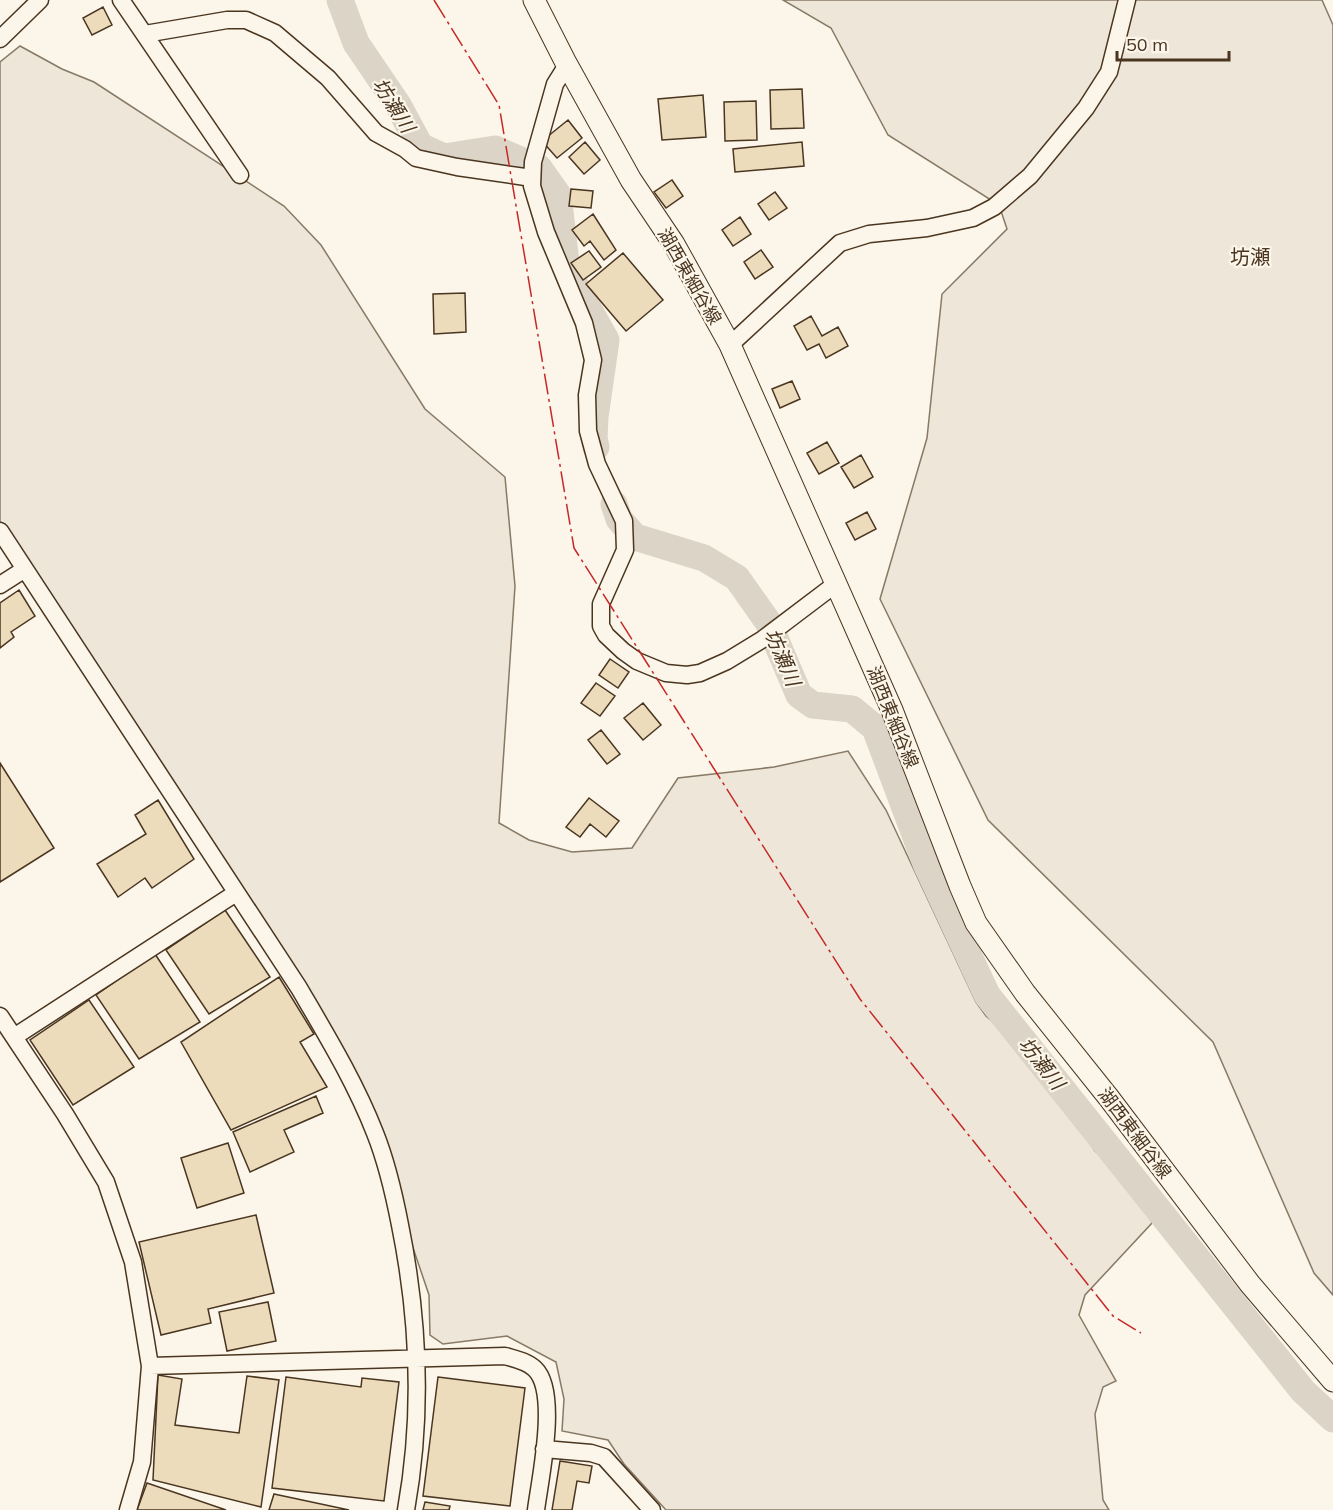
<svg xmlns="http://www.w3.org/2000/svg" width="1333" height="1510" viewBox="0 0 1333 1510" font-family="Mulish,'Noto Sans JP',sans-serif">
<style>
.green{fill:#ede6d9;stroke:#887966;stroke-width:1.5}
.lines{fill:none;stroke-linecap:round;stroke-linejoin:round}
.river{stroke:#dcd4c6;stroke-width:27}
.building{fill:#ecdcbc;stroke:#4a3520;stroke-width:1.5}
.minor-casing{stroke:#4a3520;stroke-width:19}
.major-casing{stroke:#4a3520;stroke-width:23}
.minor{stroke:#fbf6e9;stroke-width:16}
.major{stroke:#fbf6e9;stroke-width:21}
.power{stroke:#c62828;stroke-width:1.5;stroke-dasharray:21 4.5 3 4.5;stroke-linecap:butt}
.labels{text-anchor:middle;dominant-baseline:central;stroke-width:4.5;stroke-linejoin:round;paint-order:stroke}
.street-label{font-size:18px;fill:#4a3520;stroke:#fbf6e9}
.water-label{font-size:20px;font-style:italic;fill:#4a3520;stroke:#fbf6e9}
.neighbourhood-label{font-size:20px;fill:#4a3520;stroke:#fbf6e9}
</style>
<rect width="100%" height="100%" fill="#fbf6e9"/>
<path class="green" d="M783,0H1322L1333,25V1295L1314,1273L1213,1042L988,820L880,599L927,438L942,294L1007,229L999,205L888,135L831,28Z
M20,46L62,69L94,82L284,206L321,245L425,409L505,477L515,586L499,823L529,840L572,852L632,848L678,778L774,767L848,751L886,810L976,1002L986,1016L1020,1045L1038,1073L1076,1121L1095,1151L1111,1164L1130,1188L1144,1202L1152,1223L1085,1295L1079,1315L1116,1381L1103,1387L1095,1414L1103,1500L1109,1510H666L624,1464L608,1440L562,1431L564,1399L556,1362L507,1336L443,1344L430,1335L429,1295L388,1174L351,1081L0,531V62Z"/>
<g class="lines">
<path class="river" d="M340,0L356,43L398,105L420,146L444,157L495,149L539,168L558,195L567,271L606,340L595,417L594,438L596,447
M614,504L619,519L635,537L704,558L737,578L768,622L799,695L813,705L852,709L875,728L926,864L987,995L1303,1391L1333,1419"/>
</g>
<path class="building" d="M103,7L112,25L92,35L83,18Z
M802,89L804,128L771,129L770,90Z
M703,95L706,137L662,140L658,99Z
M756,101L757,140L725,141L724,102Z
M568,120L582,138L557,158L542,141Z
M585,142L600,160L584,174L569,157Z
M802,142L804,166L735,172L733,149Z
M672,180L683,196L666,208L654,192Z
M571,189L593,191L591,208L569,206Z
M775,192L787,208L769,220L758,204Z
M593,214L616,250L604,260L590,241L584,246L572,230Z
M740,217L751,234L733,246L722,230Z
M761,250L773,267L755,279L744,262Z
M589,251L601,267L583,280L571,263Z
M623,253L663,300L626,331L586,284Z
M465,293L466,332L434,334L433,294Z
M811,316L822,336L838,327L848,346L826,358L819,344L807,350L794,326Z
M792,381L800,399L780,408L772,389Z
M827,442L839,463L819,474L807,453Z
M861,455L873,477L854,488L841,467Z
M867,512L876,529L855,540L846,523Z
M19,590L35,616L11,632L14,637L0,648V603Z
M610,659L629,672L618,688L599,675Z
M596,683L615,696L600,716L581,703Z
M643,703L661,725L643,740L624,718Z
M601,730L620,754L607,764L588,740Z
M0,763L54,848L0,882Z
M589,798L619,821L606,837L590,824L580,837L566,827Z
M158,800L194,859L152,888L145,878L118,897L97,864L146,834L135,815Z
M225,910L270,977L209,1014L166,950Z
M155,954L200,1022L139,1059L96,995Z
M279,977L314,1034L300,1042L327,1087L231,1130L181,1042Z
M89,1000L134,1067L73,1105L30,1040Z
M316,1096L323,1113L284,1130L294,1152L250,1172L233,1132Z
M228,1143L244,1193L197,1208L181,1158Z
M256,1215L274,1293L208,1309L211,1323L161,1335L139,1242Z
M268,1302L276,1341L227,1351L219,1312Z
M158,1375L182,1379L175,1425L239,1433L247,1376L279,1380L261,1507L153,1480Z
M286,1377L361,1387L362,1378L399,1382L384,1501L272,1488Z
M438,1377L525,1388L510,1506L423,1496Z
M560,1461L592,1466L589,1483L577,1481L572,1510H552Z
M147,1483L226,1510H137Z
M274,1494L349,1510H269Z
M425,1502L450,1506L449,1510H423Z"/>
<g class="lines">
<defs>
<path id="minor" d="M121,0L240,175
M145,34L227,20H246L275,33L328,78L376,133L405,149L416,158L457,167L532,178
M0,39L40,0
M567,65L555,84L533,162L532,186L546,232L584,323L593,360L587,395L588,431L597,464L624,521L625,550L601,604V626L606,635L623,651L637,661L666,673L687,675L700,673L727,661L763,639L837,583
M730,345L840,243L869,234L927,228L973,218L994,207L1030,176L1086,108L1109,72L1127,0
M0,531L299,988C327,1036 355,1082 375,1133C387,1163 394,1194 400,1225C419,1319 423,1415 406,1510
M0,585L25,569
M0,1016L65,1114L106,1182L133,1262L150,1366L142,1462L128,1510
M14,1037L236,893
M150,1366L505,1356C515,1359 527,1361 535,1369C559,1392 540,1479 536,1510
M544,1449L591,1453L604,1457L652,1510"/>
<path id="major" d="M534,0L565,61L631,180L674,244L730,345L892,710L960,886L976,923L1025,993L1109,1098L1250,1284L1333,1381"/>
</defs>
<use href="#minor" class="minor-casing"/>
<use href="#major" class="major-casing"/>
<use href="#minor" class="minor"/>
<use href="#major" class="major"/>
<path class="power" d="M434,0L499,105L574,548L860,999L1113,1316L1141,1333"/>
</g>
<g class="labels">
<g class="street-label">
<text transform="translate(690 276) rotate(60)">湖西東細谷線</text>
<text transform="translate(893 717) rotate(68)">湖西東細谷線</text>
<text transform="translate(1135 1133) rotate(53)">湖西東細谷線</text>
</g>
<g class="water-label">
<text transform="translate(394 105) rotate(58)">坊瀬川</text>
<text transform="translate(783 657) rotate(67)">坊瀬川</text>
<text transform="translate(1042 1063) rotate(52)">坊瀬川</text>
</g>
<g class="neighbourhood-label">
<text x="1250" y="256">坊瀬</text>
</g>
</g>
<path d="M1117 51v9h112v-9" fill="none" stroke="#4a3520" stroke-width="3"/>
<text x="1126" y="51" font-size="18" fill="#4a3520" stroke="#fbf6e9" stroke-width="4.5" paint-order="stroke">50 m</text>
</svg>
